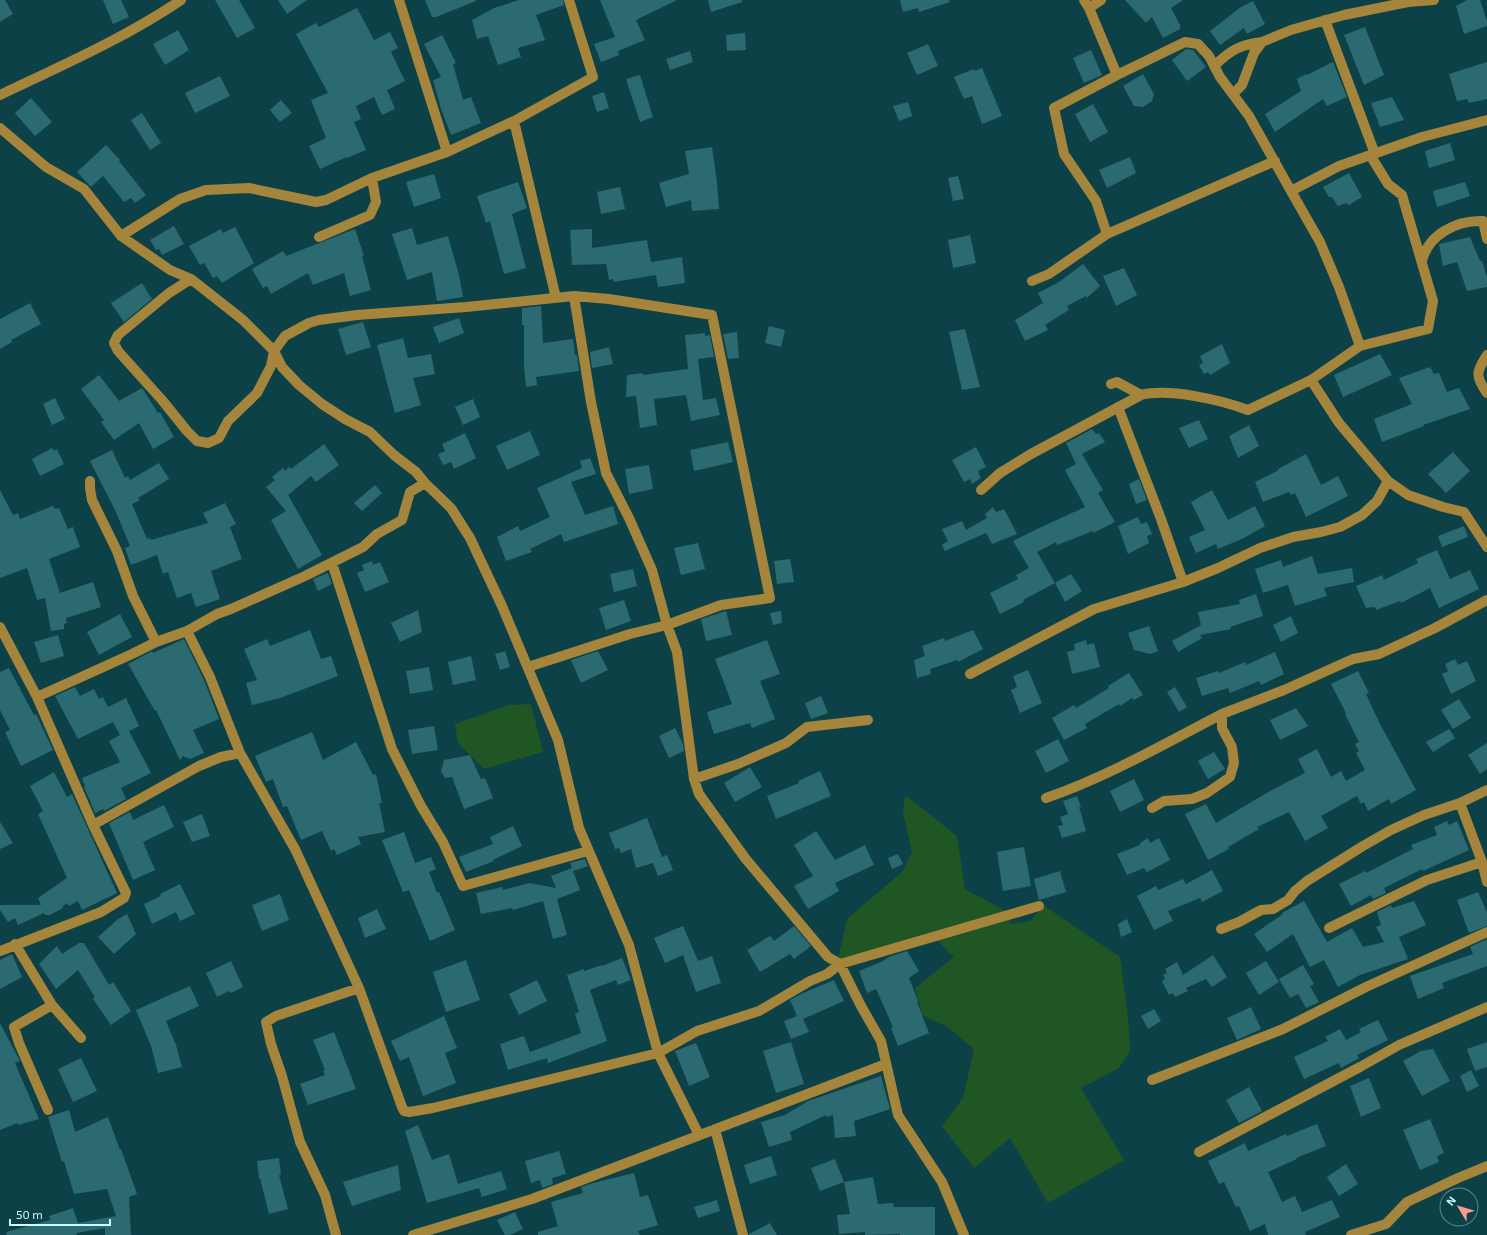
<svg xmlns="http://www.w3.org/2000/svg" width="1487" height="1235" viewBox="0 0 1487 1235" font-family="'Exo 2',sans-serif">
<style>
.green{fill:#205524}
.building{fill:#2b6a70}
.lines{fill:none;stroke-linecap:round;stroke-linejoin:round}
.minor{stroke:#a5843b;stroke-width:10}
</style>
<rect width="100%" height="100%" fill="#0c4247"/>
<path class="green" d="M531,704L543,752L484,769L458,743L455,724L509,705Z
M905,795L957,836L965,889L1004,910L1011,924L1031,921L1043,905L1120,957L1128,1016L1130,1051L1119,1068L1081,1088L1124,1160L1048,1203L1010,1138L974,1168L942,1126L963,1098L974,1049L946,1026L922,1015L915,988L954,957L937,940L871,951L838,959L847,919L902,872L912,852L903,813Z"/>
<path class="building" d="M0,0H5L13,14L0,22Z
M103,0H121L129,17L113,24Z
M215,0H239L255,28L237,38Z
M278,0H307L287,14Z
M425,0H476V1L436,17H432Z
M519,0H563L564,5L536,15L545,40L518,48L521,57L498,65L488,36L477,39L472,20L494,8Z
M600,0H677L636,20L645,40L618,51L619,55L601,62L594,44L615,37Z
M708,0H742V2L711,12Z
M900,0H949L950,2L919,12L918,8L903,12Z
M1125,0H1183L1171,8L1180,25V29L1163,38L1152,17L1146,23Z
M1467,0H1480L1487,21V26L1464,34L1456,6Z
M1253,1L1265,24L1247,34L1244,28L1220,45L1210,31L1241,7Z
M357,8L374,40L390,32L398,48L391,52L405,81L387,90L395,109L382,115L374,97L356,106L361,119L354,122L366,150L347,158V157L320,169L309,146L326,138L311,100L328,93L296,34L316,23L319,27Z
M1365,27L1384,75L1364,85L1344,35Z
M178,30L189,50L165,65L153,44Z
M745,33L746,50L727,51L726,35Z
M442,35L456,63L453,64L463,100L471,97L481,123L451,135L441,109L433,80L441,77L424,44Z
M928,44L938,66L917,75L907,53Z
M1186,49L1193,50L1206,67L1187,81L1172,60Z
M1091,50L1102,75L1084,83L1073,58Z
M690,51L693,62L670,70L666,59Z
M1333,62L1347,97L1327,106L1323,99L1275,132L1265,114L1301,91L1297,79L1307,74V75Z
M1487,62V99L1469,103L1467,99L1457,101L1449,74Z
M982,68L1002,116L982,124L972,96L964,99L954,77L974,69L975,71Z
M1143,74L1154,94L1152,101L1143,107L1134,106L1123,86Z
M640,75L653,117L640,122L626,79Z
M220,76L230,96L195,113L185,93Z
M604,92L609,108L597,112L592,96Z
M1392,97L1404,120L1380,127L1371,103Z
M31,98L52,122L35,136L15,113Z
M281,100L292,113L280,122L270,110Z
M908,102L912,116L899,121L893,106Z
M1093,104L1108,132L1090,142L1075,114Z
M142,113L161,143L150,150L131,120Z
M1450,143L1455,160L1429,168L1425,151Z
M106,145L120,160L119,161L146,195L135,203L131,198L124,202L103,176L91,187L77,172Z
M712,147L717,182L719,209L692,211L691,200L666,207L659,183L689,174L685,151Z
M1130,157L1136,173L1107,188L1099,170Z
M1349,173L1362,197L1349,205L1346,203L1338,206L1332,197H1329L1323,187Z
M434,174L441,198L414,207L406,182Z
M958,176L964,199L953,201L948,178Z
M518,182L527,208L512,214L526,268L504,274L490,221L486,223L477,196Z
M1465,182L1470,196L1437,207L1433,191Z
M620,187L625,209L601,214L597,192Z
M174,226L184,244L162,255L159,249L156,250L150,240Z
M235,227L254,263L222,283L217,276L213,278L204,263L200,265L189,246L221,229L223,233Z
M412,228L417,245L448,236L459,275L463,297L437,301L432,272L407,280L392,234Z
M355,229L364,256H362L371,290L350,296L344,273L313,285L308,273L271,294L267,286L263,288L252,269L283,251L286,256Z
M592,229V248L647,240L651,262L682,257L685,283L658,287L656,275L614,282L613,279L609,280L606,264L572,265L570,230Z
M970,235L976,263L953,268L948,240Z
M1470,237L1480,261H1482L1487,277V287L1467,291L1457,262L1443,266L1439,244Z
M1083,264L1100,286L1087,298L1086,296L1067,306L1069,310L1045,325L1048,330L1025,341L1015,320L1043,303L1038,293L1059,282Z
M1124,268L1137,295L1116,306L1103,276Z
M142,283L152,299L124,322L111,303Z
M30,303L41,324L11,340L12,342L0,349V319Z
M541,306L543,343L573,339L575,355H577L579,371L536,377L537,385L526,387L524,366V325H522V308Z
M459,318L464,333L439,343L433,327Z
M363,322L371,347L346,355L338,329Z
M769,326L785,330L781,347L765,343Z
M965,329L980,387L962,390L949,332Z
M737,332L739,358L728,359L723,334Z
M705,333V336L710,335L714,357L698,359L703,400L716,398L720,415L691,421L686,395L654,399L657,425L640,428L636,396L626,397L627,375L643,373V375L688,369L685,335Z
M403,338L408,358L431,354L435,374L413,378L421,405L395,413L377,345Z
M1222,344L1230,363L1210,375L1208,372L1204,374L1199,365L1203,363L1200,356Z
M609,347L613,364L592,368L590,352Z
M1380,354L1392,375L1343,397L1334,375Z
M1430,367L1434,374L1439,373L1447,392L1459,388L1470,409L1423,425L1424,426L1382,442L1374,419L1412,404L1399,378Z
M99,375L119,401L142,388L158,413L160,412L174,437L153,449L139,423L114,440L101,422L104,420L81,389Z
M55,398L65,419L52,425L43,404Z
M473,399L480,417L463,425L455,407Z
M1199,420L1208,439L1189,448L1179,428Z
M1249,425L1259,446L1238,458L1229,436Z
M1092,429L1096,434L1099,433L1105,442L1082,454L1103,490L1098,493L1115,522L1093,533V531L1057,545L1056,542L1037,552L1055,583L1023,600L1024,602L1000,614L990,593L1018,579L1016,575L1029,568L1013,541L1037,529L1085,507L1065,470L1076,464L1066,443Z
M530,431L540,455L507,470L496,446Z
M465,433L476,458L454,469L451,462L443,465L438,454L445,451L442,444Z
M728,442L733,462L694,471L690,450Z
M324,444L339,465L316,482L311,476L288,495L322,555L298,569L271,520L286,511L266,487L275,480L272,477L283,468L285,471L289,467L291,469Z
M976,447L986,467L978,471L981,478L972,484L970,479L964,482L952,460Z
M52,448L54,451L57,449L64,464L40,476L32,459Z
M112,450L125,478L128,476L130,480L159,463L169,479L138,498L140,500L132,504L147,539L150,538L151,540L208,523L203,513L225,503L236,524L230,527L242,559L211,571L220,599L196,607L191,593L177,598L168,572L163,574L157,555L131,565L125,548L130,546L116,512L90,461Z
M1453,452L1470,471L1446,493L1428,474Z
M1306,454L1321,485L1338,476L1348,496L1306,517L1295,493L1291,495L1289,492L1263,502L1255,482L1279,470L1278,469Z
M590,458L596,474L571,482L585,515L613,506L618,524L564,542L561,534L530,549L532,552L506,561L497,537L518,526L520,531L550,517L537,488L582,468L580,461Z
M649,465L653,489L629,494L625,469Z
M1139,479L1147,500L1136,504L1129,484Z
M375,485L382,493L362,511L354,503Z
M0,490L13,515L18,513L20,519L53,506L55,509L59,508L68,529L73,527L80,547L49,559L60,593L93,582L101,607L66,618L67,623L64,624V629L51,631L45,598L37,600L27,568L0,578Z
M1212,490L1228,520L1255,506L1265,526L1244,538L1218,549L1216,544L1196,553L1189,537L1205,530L1191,502Z
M993,507L996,512L1004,509L1017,534L992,544L986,533L945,551L942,545L948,541L942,529L962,521L966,530L987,518L985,514Z
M1138,517L1141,524L1147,522L1152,534L1147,536L1149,543L1128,554L1118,526Z
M1464,526L1468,537L1442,547L1438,536Z
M698,543L705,569L681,575L674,548Z
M1437,550L1450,579L1470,570L1479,589L1439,608L1430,588L1401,603L1400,601L1376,610L1375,607L1366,608L1356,586L1382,575L1384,580L1418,563L1416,559Z
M1312,556L1318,574L1352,568L1354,582L1324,588L1327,596L1295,606L1288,585L1263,593L1255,569L1281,560L1283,567Z
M790,559L794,582L777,584L774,561Z
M372,561L373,565L380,562L389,582L365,592L357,573L364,570L362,565Z
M633,569L637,586L614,592L610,574Z
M328,573L332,584L318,591L313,579Z
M1071,574L1082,591L1065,602L1055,583Z
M1256,594L1263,616L1230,627L1231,629L1200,635L1202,638L1178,652L1172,641L1201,625L1198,612L1240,604L1239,600Z
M624,600L631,621L606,630L599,608Z
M418,610L422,632L400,642L391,623Z
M726,611L732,635L706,641L701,619Z
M781,611L782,623L773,625L770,613Z
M120,614L132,637L99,655L87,632Z
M1291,616L1298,633L1281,642L1273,625Z
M1149,626L1158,651L1150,654L1134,650L1128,633Z
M310,630L321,659L331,656L338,676L280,698L252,705L246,683L257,680L244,649L267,639L270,646Z
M973,630L983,649L958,662L957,660L930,669L931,674L917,678L914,660L925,656L922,646L944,638L945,641Z
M58,635L64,656L41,663L34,642Z
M184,639L204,680L219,719L193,730L204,753L190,759L183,756L180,760L156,710L155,711L128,664L152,651L153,653Z
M767,640L780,674L760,681L775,719L752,728L750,723L714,734L707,712L732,704L715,659Z
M1086,640L1087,645L1094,643L1100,667L1072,674L1067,652L1075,650L1074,644Z
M505,651L510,667L500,670L495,654Z
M598,651L608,670L581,683L571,660Z
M1275,652L1284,674L1261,685L1259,681L1230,693L1228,688L1202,696L1196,678L1218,671L1219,673L1245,662L1246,665Z
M471,656L476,680L453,685L448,662Z
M1455,659L1458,665L1467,661L1476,681L1451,694L1442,674L1448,671L1445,664Z
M429,667L433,690L410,694L406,671Z
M9,668L34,715L36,714L53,750L21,766L5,732L10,730L0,710V672Z
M1028,670L1042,703L1020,713L1011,690L1017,687L1013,676Z
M1358,671L1369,693L1366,694L1379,722L1416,790L1391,804L1389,799L1368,811L1364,802L1361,804L1357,796L1321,816L1328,828L1305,841L1289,812L1257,827L1259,829L1228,847L1229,849L1208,860L1185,814L1206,804L1216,823L1270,791L1305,773L1298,759L1317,749L1331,777L1341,771L1346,781L1365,770L1356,753L1359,751L1355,744L1359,742L1345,714L1346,713L1331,684Z
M1129,673L1143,695L1134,700L1132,698L1120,706L1119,704L1085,724L1087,728L1064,740L1052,718L1074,705L1076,708L1109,688L1108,686Z
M75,687L80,696L94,689L99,699L103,697L108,707L126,698L139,726L129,731L151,773L121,788L126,799L104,811L103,809L95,813L84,787L85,786L82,778L120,762L109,741L120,735L113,722L78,739L55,696Z
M1175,687L1187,707L1179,712L1167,692Z
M821,696L828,713L811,719L805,703Z
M1459,699L1471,718L1453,729L1441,710Z
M1296,708L1308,726L1280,740L1270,720Z
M434,726L438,750L412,754L408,730Z
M675,728L683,744L684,751L669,758L659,736Z
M1449,729L1455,738L1433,752L1426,742Z
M312,732L323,760L356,742L373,775L376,774L382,803H379L385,832L358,837L361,844L337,855L334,849L331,851L322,831L301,840L287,806L283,807L273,779L266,782L255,756Z
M1058,739L1069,761L1046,773L1035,751Z
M1487,743V769L1480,774L1468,755Z
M1214,752L1225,769L1208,779L1198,761Z
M470,755L481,779L485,778L493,798L464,809L452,777L445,778L441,771L444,760Z
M750,767L762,787L735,802L724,783Z
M820,771L831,796L776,819L767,796L799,783L798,781Z
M54,772L67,797L72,794L117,893L82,910L78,901L69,906L67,903L62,907L63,908L50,915H45L44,913L18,925L15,918L8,922L0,910V905H41L38,898L67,878L38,814L43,811L30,786Z
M1134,779L1144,800L1120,812L1110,791Z
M1077,796L1081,807H1079L1086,831L1062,838L1058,826L1063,825L1060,817L1068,814L1063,801Z
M164,805L174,827L143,842L155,870L133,880L109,823L130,812L133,820Z
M202,814L210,836L192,842L183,822Z
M647,818L662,857L667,855L673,870L658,876L653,863L636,868L631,849L621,853L619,848L615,849L609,833Z
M1447,821L1449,825L1457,821L1469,850L1423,871L1422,869L1384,888L1386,893L1373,899L1371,895L1351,906L1339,884L1365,871L1366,873L1413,849L1411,845L1437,835L1434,827Z
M0,822L13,843L0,849Z
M513,826L522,846L493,860L494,861L466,872L459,857L493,844L490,837Z
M816,831L835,860L865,845L874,865L835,883L839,891L808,909L794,886L813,876L794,845Z
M404,832L415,863L431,857L436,869L429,872L437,893L439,892L455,930L430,941L409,890L403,892L382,840Z
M1148,838L1150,843L1159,838L1170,860L1147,872L1144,868L1127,875L1117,854L1140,845V843Z
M1024,847L1031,886L1003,891L997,852Z
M898,854L903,864L892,869L888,858Z
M585,859L588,866L573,871L580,890L557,899L567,935L553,939L543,901L513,910L512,908L481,914L476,893L502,887L503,890L529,883L556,888L551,876L572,868L570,863Z
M1212,870L1223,891L1202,902L1200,898L1168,911L1173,921L1154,930L1137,896L1156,886L1158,890L1183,879L1186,884Z
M1060,871L1066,892L1039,900L1034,879Z
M180,884L195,914L180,921L176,912L152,924L144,904L161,896L160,894Z
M1478,892L1487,912V926L1469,933L1457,900Z
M280,894L289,920L262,931L252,905Z
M1304,901L1327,942L1352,928L1363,947L1384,942L1376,927L1381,925L1377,912L1391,905L1392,908L1414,901L1426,925L1399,937L1408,959L1360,975L1338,987L1324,960L1310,967L1293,934L1267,952L1254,934L1283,914L1282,913Z
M377,909L386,929L365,938L358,918Z
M127,914L136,934L114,954L98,937L118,919Z
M1127,919L1132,932L1121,937L1118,924Z
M683,926L698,961L712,956L721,983L696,992L683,955L665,963L654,938Z
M794,926L811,946L794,959L790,954L760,972L747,950L770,936L774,941Z
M1487,939V966L1442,983L1444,988L1418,999L1410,976L1473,954L1470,947Z
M79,943H84L109,985L113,982L131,1011L111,1025L93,999L95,997L78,970L56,989L39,964L57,946L62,954Z
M907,951L919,971L909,978L918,1001L917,1002L929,1033L898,1046L891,1028L893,1027L876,989L867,993L859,971L881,962L891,956Z
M12,954L22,977L0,989V960Z
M1213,955L1227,977L1212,987L1206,979L1186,988L1188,991L1175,997L1173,993L1169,995L1162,981L1165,979L1163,975L1167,973L1165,969L1177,962L1183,975Z
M622,958L631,980L618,985L616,980L590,990L607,1041L548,1063L547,1058L508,1070L500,1044L524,1036L530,1052L581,1033L575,1014L579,1012L567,975L584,969V971L602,965V966Z
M466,960L480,1000L446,1012L433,972Z
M231,961L243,987L231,993L229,991L217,997L206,973Z
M1266,961L1279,982L1259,995L1246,973Z
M1303,965L1314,984L1310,986L1319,1002L1306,1008L1298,994L1290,998L1279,979Z
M537,980L547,1001L519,1015L509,994Z
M834,980L844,1001L803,1019L809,1032L791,1039L784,1021L797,1016L790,1000L801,994Z
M190,986L199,1006L166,1021L176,1045L182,1067L158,1073L151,1046L136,1010Z
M1251,1007L1261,1029L1237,1040L1227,1018Z
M1154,1009L1161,1021L1148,1029L1141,1016Z
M444,1016L457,1048L445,1053L456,1083L423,1096L409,1057L400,1061L391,1041Z
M1378,1020L1388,1040L1357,1055L1359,1058L1341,1068L1339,1063L1304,1079L1294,1057L1328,1041L1325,1037L1340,1029L1346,1040L1361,1032L1359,1029Z
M0,1023L20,1061L15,1063L39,1119L18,1125L17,1123L0,1130Z
M334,1032L356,1089L308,1105L300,1084L325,1075L323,1071L325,1070L313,1040Z
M791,1042L804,1084L776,1093L763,1051Z
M1487,1042V1067L1475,1071L1467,1049Z
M696,1043L710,1077L689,1086L675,1051Z
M1433,1049L1450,1081L1422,1096L1403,1061L1421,1051Z
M81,1058L97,1091L73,1102L58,1069Z
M1471,1070L1479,1086L1467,1092L1460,1076Z
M881,1076L890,1109L854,1121L856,1136L835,1138L833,1115L827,1117L826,1115L790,1132L792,1140L769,1147L761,1122L785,1115L808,1101Z
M1369,1078L1381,1108L1361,1117L1350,1086Z
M1249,1087L1262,1111L1239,1123L1226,1100Z
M69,1110L75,1132L108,1117L120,1150L121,1149L137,1194L129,1197L131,1235H105V1228L76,1233L77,1235H7L6,1232L50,1220L49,1216L73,1208L78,1223L116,1216L107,1189L74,1194L64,1161L62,1162L48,1117Z
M1430,1119L1444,1153L1437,1156L1439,1162L1420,1170L1403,1130Z
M1317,1124L1326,1146L1296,1158L1297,1159L1268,1172L1282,1202L1295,1196L1302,1212L1332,1200L1340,1217L1305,1232L1306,1235H1268L1265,1224L1250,1231L1239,1206L1236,1207L1224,1182L1219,1184L1208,1161L1245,1143L1248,1151L1286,1134L1287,1136Z
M418,1125L432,1160L449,1154L458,1184L501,1171L507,1189L482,1197L479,1188L427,1203L405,1131Z
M559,1151L566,1174L552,1178L553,1184L542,1188L540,1180L531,1183L525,1161Z
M771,1156L777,1175L750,1184L744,1165Z
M279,1158L281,1175H279L288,1209L269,1214L260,1178H259L257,1161Z
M835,1159L844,1182L820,1191L811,1168Z
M1346,1164L1358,1184L1339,1196L1327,1177Z
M398,1165L401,1190L352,1206L343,1182Z
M634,1173L640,1197L648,1195L658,1225L638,1231L640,1235H538V1232L558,1226L551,1202L583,1193L581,1187L593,1183Z
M873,1177L878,1204L893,1203L894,1207H935V1235H900V1234L865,1235V1232L839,1234L837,1215L850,1214L844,1182Z
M717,1200L720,1211L698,1218L694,1207Z
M515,1212L523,1229L510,1235H505L497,1220Z
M770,1223L777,1235H749V1234Z"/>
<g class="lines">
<path class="minor" d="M399,0L447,152
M1084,0L1089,8L1117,75L1185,42L1198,44L1209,56L1220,77L1249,116L1291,191L1339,166L1422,137L1487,120
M1089,8L1101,0
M1325,20L1375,154
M1214,66C1231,50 1239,45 1262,42
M1233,94L1242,85L1254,53L1262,42L1291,30L1344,15L1408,2L1434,0
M0,95C61,66 125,38 181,0
M514,121L556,298
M0,128L46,167L84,189L121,236L170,270L191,279L243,320L274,351L282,367L299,385L322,404L345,419L370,432L394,455L416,472L425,483L451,508L470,538L502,606L558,740L579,828L629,945L658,1053L699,1135
M1291,191L1320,242L1339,287L1360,346L1311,380
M1107,234L1275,161
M121,236L180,199L206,190L249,188L316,202L326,200L372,178L447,152L514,121L593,77L569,0
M319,237L370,215L376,202L372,178
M1422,261C1428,235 1456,220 1483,221L1487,239
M191,279L169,293L118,335L114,343L118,351L162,400L187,431L197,441L208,443L219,438L228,421L257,393L271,366L274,351L285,336L309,323L319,320L357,315L466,307L574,296L609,299L712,315L770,598L721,605L667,625L652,570L629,518L606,473L591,402L574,296
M1032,281L1049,274L1107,234L1096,201L1064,154L1054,108L1117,75
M1360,346L1428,329L1433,301L1402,195L1388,184L1370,155
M1487,355C1476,372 1475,376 1487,393
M1141,395C1169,388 1221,400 1248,410L1311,380L1339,423L1388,481L1408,495L1443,507L1464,512L1487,547
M1118,407L1161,519L1183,582
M90,481V488L92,500L117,551L133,596L156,642
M981,490L1000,473L1031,454L1141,395L1117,382L1111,384
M332,563L392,749L421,806L443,842L463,886L588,851
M0,627L37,697L93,825L126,893L124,898L101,912L0,951
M528,667L630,634L667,625L677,652L694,779L738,764L786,743L807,727L868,720
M970,674L1094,609L1183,582L1218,568L1260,548L1293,537L1321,532L1340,527L1362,515L1377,501L1388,481
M37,697L132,654L156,642L187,631L217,614L231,609L305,576L363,547L377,534L402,520L410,492L425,483
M240,753L295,849L359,988
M694,779L699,794L745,858L828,957L840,964L861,1006L881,1041L898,1115L942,1182L964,1235
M1046,798C1107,777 1164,744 1222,714
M1152,808L1164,801L1192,799L1207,793L1230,777L1234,763L1232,747L1222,728V714L1284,690L1353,659L1379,654L1435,628L1487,600
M93,825L199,766L221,757L240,753L210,677L187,631
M1482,862L1487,882
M1329,928L1427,880L1482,862L1460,803
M1221,929L1239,922L1261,910L1273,909L1288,900L1295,891L1307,881L1363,846L1391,830L1424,815L1460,803L1487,790
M15,944L52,1005L81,1038
M1152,1080L1283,1029L1366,987L1487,932
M48,1110L19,1043L14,1027L52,1005
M715,1129L743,1235
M1199,1152L1360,1067L1399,1045L1487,1007
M336,1235L325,1195L300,1142L282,1076L271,1044L266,1022L276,1016L359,988L402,1107L404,1111L409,1112L433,1108L658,1053L697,1031L759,1011L810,981L827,974L840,964L1039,906
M413,1235L532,1199L886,1064
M1351,1235L1386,1224L1407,1202L1458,1178L1487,1166"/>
</g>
<g transform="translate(1459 1207) rotate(308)"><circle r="19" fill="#0c4247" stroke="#598b90"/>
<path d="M0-3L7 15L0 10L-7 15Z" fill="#f59c94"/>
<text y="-6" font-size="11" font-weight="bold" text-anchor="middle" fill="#cdf8fd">N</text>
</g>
<path d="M10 1219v6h100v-6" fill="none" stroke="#cdf8fd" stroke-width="2"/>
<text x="16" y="1219" font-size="12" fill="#cdf8fd" stroke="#0c4247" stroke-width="3" paint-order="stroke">50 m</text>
</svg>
